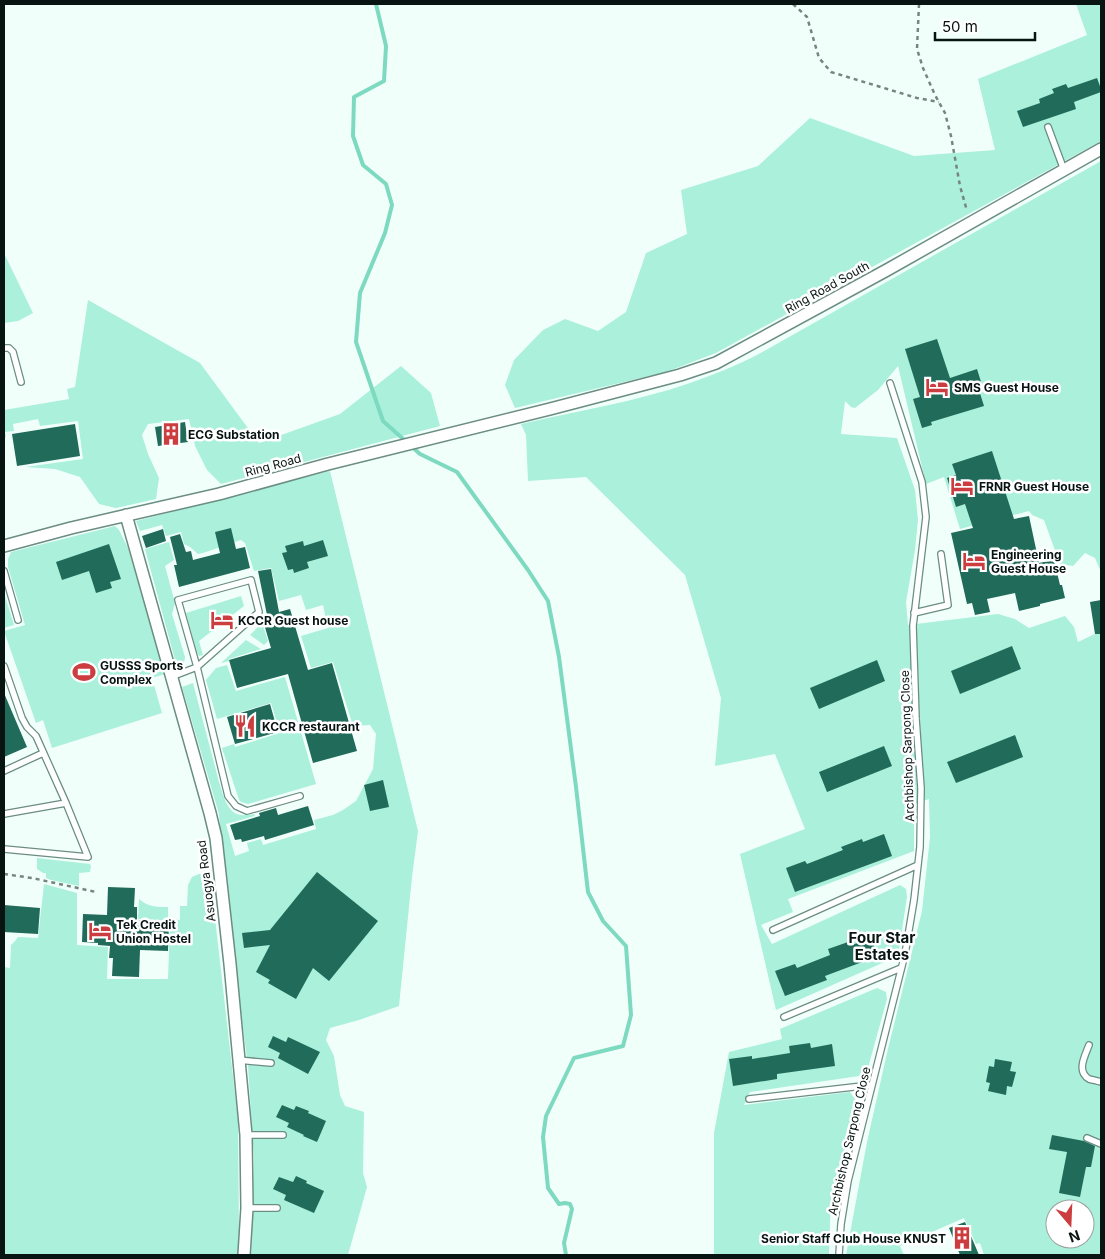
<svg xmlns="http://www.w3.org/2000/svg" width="1105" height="1259" viewBox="0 0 1105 1259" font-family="Inter,sans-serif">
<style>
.green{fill:#aaf0db;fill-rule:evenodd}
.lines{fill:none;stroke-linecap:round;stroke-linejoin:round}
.stream{stroke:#7ddac0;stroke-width:4}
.building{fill:#216b5a}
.service-casing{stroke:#6b8d82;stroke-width:8}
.minor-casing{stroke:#6b8d82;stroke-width:14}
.path{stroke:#778581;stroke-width:2.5;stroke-dasharray:4 4;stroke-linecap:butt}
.service{stroke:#fff;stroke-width:5.5}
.minor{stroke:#fff;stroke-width:11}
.labels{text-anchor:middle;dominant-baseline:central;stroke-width:5;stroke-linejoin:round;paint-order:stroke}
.street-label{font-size:12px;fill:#071411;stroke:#fff}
.poi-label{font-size:12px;font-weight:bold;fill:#071411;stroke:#fff;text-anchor:start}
.quarter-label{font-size:15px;font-weight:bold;fill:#071411;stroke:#fff}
</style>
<rect width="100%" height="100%" fill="#f1fffa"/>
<path class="green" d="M1076,4H1101V141L716,353L666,372L515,408L505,385L514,360L543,330L565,319L598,331L626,312L646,253L687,234L681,190L758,166L810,118L914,156L995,150L978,79L1087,35Z
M1101,161V572L1095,558L1085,553L1073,566L1060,564L1044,520L1032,515L1029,511L960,529L944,477L926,484L898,366L878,390L855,408L851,407L845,401L841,434L897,438L915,490L918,520L915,550L906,602L908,625L998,614L1015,619L1029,628L1065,616L1074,627L1078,642L1101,631V1255H984L980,1243L976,1244L964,1218L900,1246L904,1255H846L867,1142L887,1053L922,911L930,837L929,799L914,804V851L788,899L793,912L761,925L772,944L900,885L906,889L907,897L898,956L776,1010L740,854L805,829L775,754L715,766L721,698L685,575L586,477L528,481L526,435L521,424C577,411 635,402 690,383C713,375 735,366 757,355ZM1055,1209H1085V1239H1055Z
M4,253L33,313L18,321L4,323Z
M88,300L200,363L259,443L340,414L401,366L431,393L440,426L221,484L207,470L195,446L189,419L148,424L142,435L148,454L159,478L156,499L116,508L99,504L80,477L55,469L25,467L83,459L78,421L40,426L38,419L13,424L14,431L5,432L6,437L4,438V410L69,399L67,389L75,387Z
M330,471L418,831L412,877L399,1006L359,1020L330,1028L326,1040L334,1056L340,1095L345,1106L364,1112L363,1173L367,1187L348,1255H251L254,1159L248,1066L241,1013L227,875L220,828L219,814L182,687L193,683L219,782C222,791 226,810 237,814C242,816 248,815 254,814L255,816L226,824L235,856L249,851L247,843L261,839L263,845L316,829L314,820L333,815L343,810L356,801L373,769L376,734L370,725L353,726L333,662L311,668L301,636L328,628L323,605L306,610L301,595L279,601L271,568L254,571L245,543L241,540C226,544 213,551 198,554L190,547L184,544L181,532L166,536L162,525L140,531L136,521Z
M115,526L119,530L128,548L165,674L152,678L162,713L52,748L43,720L36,723L4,631L25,625L8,567V559L11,552Z
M169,542L174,560L165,566L175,603L172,614L185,657L184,663L177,667L145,549Z
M4,593L14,625L4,628Z
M241,596L244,606L199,641L203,655L199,656L196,651L186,613Z
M262,623L268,641L264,645L250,635Z
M246,640L261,649L229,659V661L221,663Z
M227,665L236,691L285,677L316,784L248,804L241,802L239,800L222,748L234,744L235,747L280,733L271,703L217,719L206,680L216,668Z
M37,858L90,864L91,866L90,872L79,873V886L51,880L46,878V873H43L37,869Z
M199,874H210L238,1120L239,1235L238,1255H4V967L10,968L11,945L15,941L18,937L38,938L44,884L77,893V945L108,947L107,979H168L170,923L149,922V920L138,919L139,899C149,907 155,907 168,907V919L180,920V906H187L188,885L192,877Z
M877,988L886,992L887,999L866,1075L750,1092L744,1105L850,1092L855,1099V1114L831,1194L829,1255H714V1133L729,1052L782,1039L780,1029Z"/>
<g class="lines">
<path class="stream" d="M376,4L386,46L384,81L354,97L353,136L363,165L386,184L392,205L385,233L360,293L356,342L383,421L420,454L457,472L528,570L548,601L559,657L576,787L588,892L603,921L626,946L631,1015L623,1046L574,1058L546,1116L543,1137L548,1188L559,1204L565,1203L570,1204L572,1209L564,1243L566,1255"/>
</g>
<path class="building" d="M1097,78L1101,89V92L1074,102L1076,109L1023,127L1017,111L1040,103L1039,99L1054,93L1052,89L1066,84L1068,88Z
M937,339L950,378L977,369L982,385L978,387L984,406L931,422L932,425L922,428L913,399L920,397L905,349Z
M185,422L188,442L158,446L155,427Z
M75,424L80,456L17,466L12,434Z
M992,451L1014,519L1029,516L1039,563L1054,560L1060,585H1062L1065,598L1040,604V606L1019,611L1015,593L987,599L990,612L975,615L972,603L967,604L951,533L973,528L965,504L956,507L947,478L956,475L952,464Z
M231,528L236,549L245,547L250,568L179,587L174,565H177L170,537L180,534L186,552L191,551L193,560L220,553L215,532Z
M163,529L166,541L146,548L142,536Z
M323,540L328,556L307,562L309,568L294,573L293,569L288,570L282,553L287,552L285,546L303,541L304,546Z
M109,544L121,579L110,582L112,588L96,593L89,571L62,580L56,562Z
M271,569L279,612L290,609L308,670L332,663L357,751L313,763L288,674L237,688L229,660L271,648L262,617L267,615L258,571Z
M1101,600V634H1095L1090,602Z
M1012,646L1021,669L960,694L951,671Z
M877,660L885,681L819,709L810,688Z
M4,693L27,747L4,757Z
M270,704L278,732L235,744L227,717Z
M1015,735L1023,757L956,783L947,762Z
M884,746L892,766L827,792L819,772Z
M383,780L389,807L370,811L364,785Z
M308,806L314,825L265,840L264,836L242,842L241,839L235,840L230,825L260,816L259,813L276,808L278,815Z
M884,834L892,856L795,892L786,868L805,861L807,864L843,850L841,847L862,839L863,842Z
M317,872L378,921L329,981L313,968L296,999L268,983L270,980L256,972L270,945L244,948L242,933L270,930Z
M108,887L135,888L134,907H137V920L169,922L168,951L140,950L139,977L112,976L113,958H109L110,946L98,945V943L82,942L83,914L107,915Z
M4,905L40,908L38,934L4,932Z
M871,938L878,956L825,976L827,980L785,996L775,971L795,964L797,968L830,955L828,949L851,941L852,945Z
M273,1036L286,1042L288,1037L320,1052L308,1074L278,1058L280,1053L268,1047Z
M810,1043L811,1048L832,1044L835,1066L777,1074V1079L733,1086L729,1059L752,1056V1059L790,1053L789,1046Z
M995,1059L1012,1062L1010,1071L1016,1072L1012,1087L1007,1086L1006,1095L988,1091L990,1083L986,1082L989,1066L994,1067Z
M282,1105L294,1110L296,1106L309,1111L308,1113L326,1121L317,1142L303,1136L304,1135L287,1127L289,1123L276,1117Z
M1052,1135L1084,1141L1095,1146L1091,1167H1086L1080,1197L1059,1193L1067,1152L1049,1149Z
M296,1176L307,1181L306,1183L324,1191L314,1213L284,1200L286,1195L273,1189L279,1177L293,1182Z
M965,1222L979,1255H960L949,1228Z"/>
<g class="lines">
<defs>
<path id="service" d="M1048,127L1064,170
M4,348H9L13,352L21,382
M4,571L18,620
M251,580L259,612L197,667L178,600Z
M914,613L948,605L941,554
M4,666L22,718L27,727L36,736L66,803L88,857L4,849
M171,677L197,667L228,796L236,806L247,811L300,796
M4,771L43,753
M4,814L66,803
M773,930L918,865
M784,1017L901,968
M1089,1045C1085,1056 1076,1071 1089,1079C1093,1080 1098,1081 1101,1082
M238,1060L271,1063
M749,1099L871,1085
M246,1135H283
M1087,1138L1101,1144
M247,1208H277
M839,1255L841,1224L848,1181L905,954L914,900L920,847L921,788L916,719L913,626L926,517L922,482L890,383"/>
<path id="minor" d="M126,515L210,813L216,838L230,964L246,1135L247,1208L244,1255
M4,546L71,528L219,494L328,464L550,409L680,375L716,363L887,270L1101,149"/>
</defs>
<use href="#service" class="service-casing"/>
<use href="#minor" class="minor-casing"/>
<path class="path" d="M793,4L807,17L819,58L831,72L917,98L939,102
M919,4L917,49L923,68L935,95L945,113L951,136L960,186L967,211
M4,874L32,878L96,892"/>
<use href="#service" class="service"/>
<use href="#minor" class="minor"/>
</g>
<defs>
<symbol id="hotel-bare" viewBox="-9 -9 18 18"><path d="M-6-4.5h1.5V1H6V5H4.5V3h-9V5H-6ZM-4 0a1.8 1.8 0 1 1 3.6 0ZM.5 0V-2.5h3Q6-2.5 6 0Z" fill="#cc3d3f" stroke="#fff" stroke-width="2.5" paint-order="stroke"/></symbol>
<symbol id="building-bare" viewBox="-9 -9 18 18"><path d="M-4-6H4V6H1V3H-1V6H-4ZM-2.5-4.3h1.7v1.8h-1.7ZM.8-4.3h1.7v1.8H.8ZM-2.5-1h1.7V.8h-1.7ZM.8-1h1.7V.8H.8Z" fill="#cc3d3f" stroke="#fff" stroke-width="2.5" paint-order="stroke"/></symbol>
<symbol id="stadium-bare" viewBox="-9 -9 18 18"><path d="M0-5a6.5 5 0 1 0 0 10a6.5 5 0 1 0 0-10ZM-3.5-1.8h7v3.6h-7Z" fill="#cc3d3f" stroke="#fff" stroke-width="2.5" paint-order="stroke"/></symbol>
<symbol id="restaurant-bare" viewBox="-9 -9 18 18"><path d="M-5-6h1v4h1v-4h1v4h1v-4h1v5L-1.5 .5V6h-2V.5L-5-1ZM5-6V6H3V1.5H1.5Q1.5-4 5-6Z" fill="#cc3d3f" stroke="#fff" stroke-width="2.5" paint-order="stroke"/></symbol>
</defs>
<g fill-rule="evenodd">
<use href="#hotel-bare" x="921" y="371" width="32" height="32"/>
<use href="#building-bare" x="155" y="418" width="32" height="32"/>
<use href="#hotel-bare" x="946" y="470" width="32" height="32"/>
<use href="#hotel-bare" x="958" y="545" width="32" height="32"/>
<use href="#hotel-bare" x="206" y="604" width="32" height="32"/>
<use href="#stadium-bare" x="68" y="656" width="32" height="32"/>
<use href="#restaurant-bare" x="229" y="710" width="32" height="32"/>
<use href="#hotel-bare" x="84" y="915" width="32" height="32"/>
<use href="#building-bare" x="946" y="1222" width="32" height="32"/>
</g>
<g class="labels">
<g class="street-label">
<text transform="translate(827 287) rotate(-29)">Ring Road South</text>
<text transform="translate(273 465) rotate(-15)">Ring Road</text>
<text transform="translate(907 746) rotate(-92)">Archbishop Sarpong Close</text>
<text transform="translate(206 881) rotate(-97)">Asuogya Road</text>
<text transform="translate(849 1141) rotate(-77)">Archbishop Sarpong Close</text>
</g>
<g class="poi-label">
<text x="954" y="387">SMS Guest House</text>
<text x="188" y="434">ECG Substation</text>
<text x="979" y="486">FRNR Guest House</text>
<text x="991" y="554">Engineering<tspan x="991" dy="14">Guest House</tspan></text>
<text x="238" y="620">KCCR Guest house</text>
<text x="100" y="665">GUSSS Sports<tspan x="100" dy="14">Complex</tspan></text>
<text x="262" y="726">KCCR restaurant</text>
<text x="116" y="924">Tek Credit<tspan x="116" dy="14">Union Hostel</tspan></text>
<text x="946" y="1238" text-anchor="end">Senior Staff Club House KNUST</text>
</g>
<g class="quarter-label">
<text x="882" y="937">Four Star<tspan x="882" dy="17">Estates</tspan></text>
</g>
</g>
<rect width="1105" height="1259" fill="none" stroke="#071411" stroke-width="10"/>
<g transform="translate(1070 1224) rotate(161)"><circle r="24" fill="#ffffff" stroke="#9ca1a0"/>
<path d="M0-4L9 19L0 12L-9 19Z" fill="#cc3d3f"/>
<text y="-8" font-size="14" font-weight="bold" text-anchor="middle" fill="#071411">N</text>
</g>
<path d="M935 32v8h100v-8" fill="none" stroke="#071411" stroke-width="2.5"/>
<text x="942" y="32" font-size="15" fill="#071411" stroke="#ffffff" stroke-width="4" paint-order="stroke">50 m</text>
</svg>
